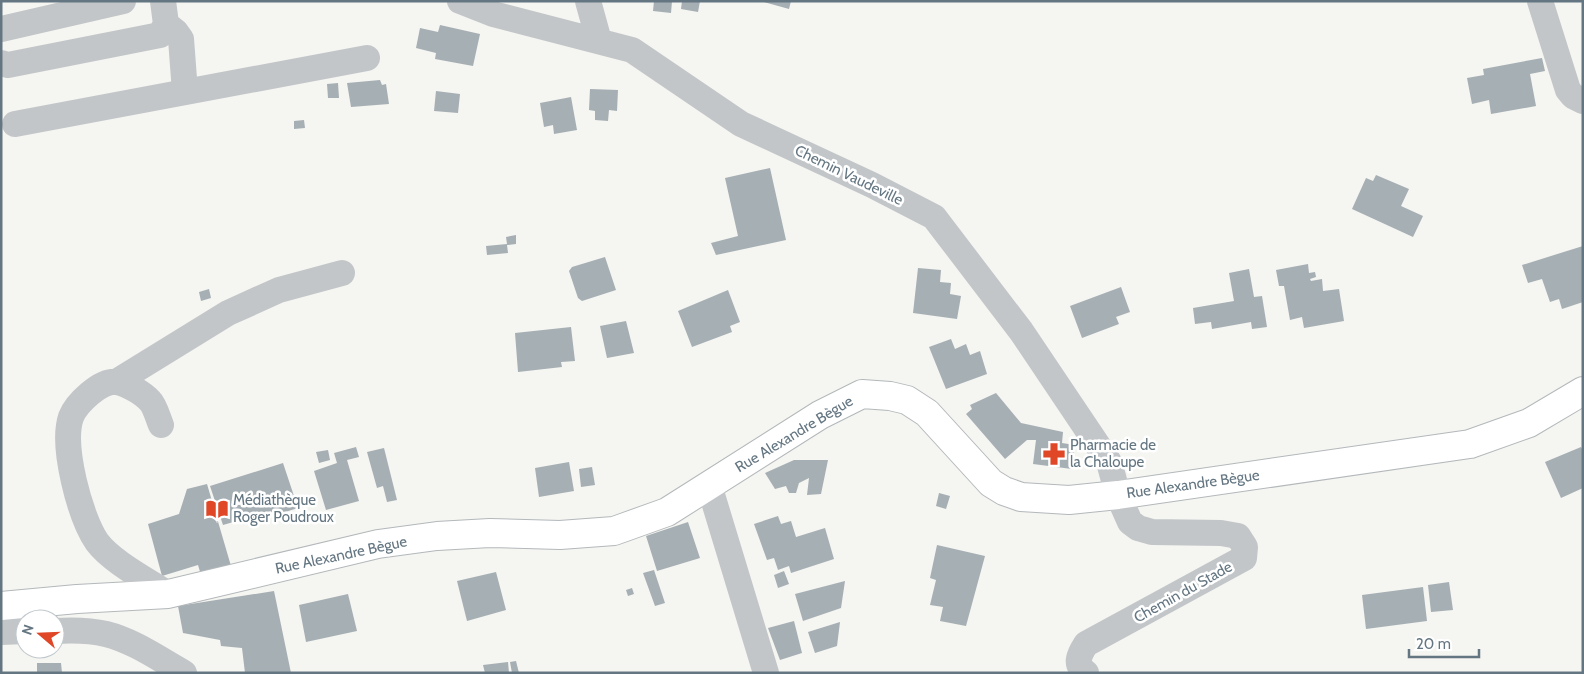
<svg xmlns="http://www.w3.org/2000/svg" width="1584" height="674" viewBox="0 0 1584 674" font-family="Cabin,sans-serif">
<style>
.building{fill:#a6afb4}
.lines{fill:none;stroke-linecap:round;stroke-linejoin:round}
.major-casing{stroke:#b3b8bb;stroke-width:30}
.minor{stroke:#c2c6c9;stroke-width:26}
.major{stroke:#fff;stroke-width:28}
.labels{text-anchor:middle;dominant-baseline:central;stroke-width:5;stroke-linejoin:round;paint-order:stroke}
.street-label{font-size:15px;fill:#647682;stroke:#fff}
.poi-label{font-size:15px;fill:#647682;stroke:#fff;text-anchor:start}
</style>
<rect width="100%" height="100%" fill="#f5f5f1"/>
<path class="building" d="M654,1H672L671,13L653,11Z
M682,1H700L698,12L681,9Z
M760,1H791L789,9Z
M440,25L480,34L473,66L435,59L436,53L416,48L420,28L438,32Z
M1542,58L1545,71L1530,74L1536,106L1491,114L1489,100L1472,104L1467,78L1484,75L1483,69Z
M380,80L382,85L386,84L389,104L351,107L347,83Z
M338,83L339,98H328L327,84Z
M590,89L618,90L617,111L609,110L608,121L595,120V111L589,110Z
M436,91L460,94L458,113L434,111Z
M571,97L577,130L554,134L553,125L544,127L540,103Z
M304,120L305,128L294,129V121Z
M770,168L786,240L716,255L711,243L738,236L725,178Z
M1376,175L1409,189L1401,206L1423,216L1413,237L1352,209L1366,178L1373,181Z
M516,235V244L507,245L508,253L487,255L486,246L507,244L506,237Z
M1583,246V302L1562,309L1559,299L1550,302L1542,279L1528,283L1522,265Z
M605,257L616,290L582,301L578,298L569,271L572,267Z
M1308,264L1309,273L1315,272L1316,277L1310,279L1311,281L1322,279L1323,291L1339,289L1344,321L1304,328L1302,317L1290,320L1284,286H1279L1276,270Z
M918,268L941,270L940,282L951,283L950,294L961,296L957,319L913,313Z
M1249,269L1254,297L1262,296L1267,327L1252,329L1251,322L1212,329L1211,322L1195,324L1193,308L1234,301L1229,273Z
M1121,287L1130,312L1116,317L1119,324L1082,338L1070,306Z
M209,289L211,298L201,301L199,292Z
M728,290L740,322L730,326L732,332L692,347L678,311Z
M626,321L634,353L607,358L600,326Z
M571,327L575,361L561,362L562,367L518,372L515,333Z
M951,339L955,349L966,344L970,355L980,351L987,374L946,389L929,347Z
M996,393L1021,423L1063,432L1062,443L1075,445L1072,469L1033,464L1036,440H1027L1005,459L966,414L972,409L970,405Z
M356,447L359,457L347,460L359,501L326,510L314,471L337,463L334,453Z
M1581,447L1583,451V488L1561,498L1545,462Z
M384,448L397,500L387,502L383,486L377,488L367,452Z
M328,450L330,460L319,463L316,452Z
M794,460H828L821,494L807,495L809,478L799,483L796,493H789L786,486L775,489L765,473Z
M569,462L574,491L539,497L535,468Z
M283,463L298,508L249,523L247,518L223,525L210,486Z
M592,467L595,485L581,487L579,469Z
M207,484L231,566L201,575L198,565L162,576L148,524L179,514L187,489Z
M939,493L950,496L946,509L936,506Z
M778,516L781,524L791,521L796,537L825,528L834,559L791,573L789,566L778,570L774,558L767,560L754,524Z
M688,522L700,558L657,571L646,536Z
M937,545L985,556L966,626L940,621L943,607L930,605L936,580L930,578Z
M654,570L665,603L655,606L643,573Z
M784,571L789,584L778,588L774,575Z
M496,572L506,610L467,621L457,581Z
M845,581L841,608L803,621L795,594Z
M1449,582L1453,610L1431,612L1428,585Z
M1423,587L1427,621L1366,629L1362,595Z
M632,588L634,594L628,596L626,590Z
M274,591L291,673H245L242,648L221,646L220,640L183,633L178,606Z
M348,594L357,631L306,642L299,605Z
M794,621L802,653L780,660L768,628Z
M840,622L837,646L815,653L808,632Z
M516,661L519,673H512L510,662Z
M508,662L509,673H485L483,665Z
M37,663H61L62,673H37Z"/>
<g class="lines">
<defs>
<path id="major" d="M1,606L77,599L168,594L378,544L437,536L490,533L560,535L614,531L667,512L820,415L862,394L890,396L907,400L927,413L991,483L1004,491L1021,497L1069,500L1118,495L1470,444L1529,423L1583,391"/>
</defs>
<use href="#major" class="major-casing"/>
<path class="minor" d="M460,1L493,14L632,50L741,124L872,185L934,217L1021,331L1109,462L1118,495L1130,522L1138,528L1152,532L1221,533L1238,536L1245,547L1244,558L1086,644C1079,655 1074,664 1086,673
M588,1L599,41
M1540,1L1568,90L1573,96L1583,101
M166,24L176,32L181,39L185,92
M1,29L123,1
M1,63L8,65L160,35L166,24L163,1
M15,124L367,58
M116,382L228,313L279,290L342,273
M161,425C158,418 155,406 150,401C143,393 127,384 117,382C101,379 76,404 71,417C61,446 80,517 97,542C112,562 147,580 168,594
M709,485L766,673
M55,631C72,630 89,630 106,634C134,641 159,659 184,673
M1,632L25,631"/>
<use href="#major" class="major"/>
</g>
<defs>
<symbol id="pharmacy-bare" viewBox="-9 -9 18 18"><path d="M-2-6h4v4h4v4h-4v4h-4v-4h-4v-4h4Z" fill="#df4727" stroke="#fff" stroke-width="2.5" paint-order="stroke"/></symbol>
<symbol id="library-bare" viewBox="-9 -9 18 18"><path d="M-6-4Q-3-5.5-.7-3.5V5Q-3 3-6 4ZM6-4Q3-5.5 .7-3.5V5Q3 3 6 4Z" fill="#df4727" stroke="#fff" stroke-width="2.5" paint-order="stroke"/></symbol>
</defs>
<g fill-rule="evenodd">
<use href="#pharmacy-bare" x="1038" y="438" width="32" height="32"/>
<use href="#library-bare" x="201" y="493" width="32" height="32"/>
</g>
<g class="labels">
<g class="street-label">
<text transform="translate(849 175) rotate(26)">Chemin Vaudeville</text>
<text transform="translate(794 434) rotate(-31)">Rue Alexandre Bègue</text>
<text transform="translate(1193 484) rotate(-8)">Rue Alexandre Bègue</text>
<text transform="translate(341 555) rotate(-12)">Rue Alexandre Bègue</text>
<text transform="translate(1183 592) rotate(-29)">Chemin du Stade</text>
</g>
<g class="poi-label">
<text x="1070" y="445">Pharmacie de<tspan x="1070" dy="17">la Chaloupe</tspan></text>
<text x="233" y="500">Médiathèque<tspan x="233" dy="17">Roger Poudroux</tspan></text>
</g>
</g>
<rect width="1584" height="674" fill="none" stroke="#647682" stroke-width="5"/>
<g transform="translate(40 634) rotate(289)"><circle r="24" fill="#ffffff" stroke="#c1c8cd"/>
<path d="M0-4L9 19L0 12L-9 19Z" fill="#df4727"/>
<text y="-8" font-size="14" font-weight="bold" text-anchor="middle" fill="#647682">N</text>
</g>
<path d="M1409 649v8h70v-8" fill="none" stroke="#647682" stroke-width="2.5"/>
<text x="1416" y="649" font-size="15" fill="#647682" stroke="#ffffff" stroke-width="4" paint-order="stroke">20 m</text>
</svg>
